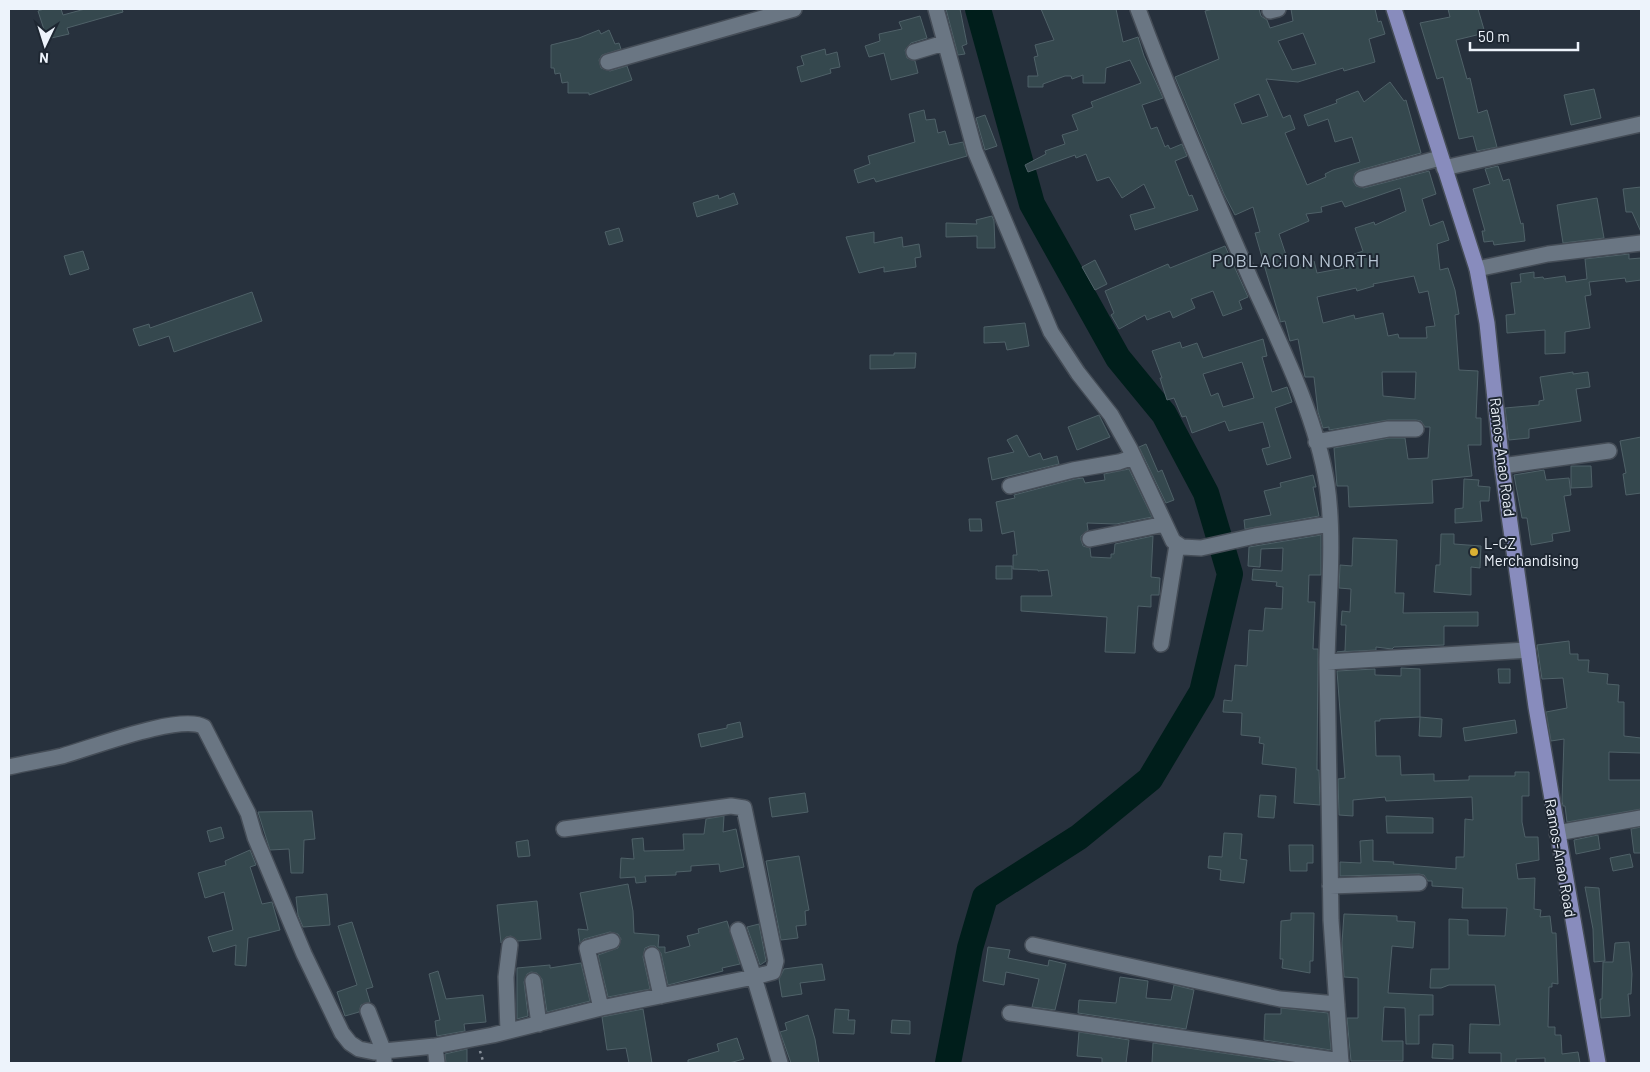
<svg xmlns="http://www.w3.org/2000/svg" width="1650" height="1072" viewBox="0 0 1650 1072" font-family="Barlow,sans-serif">
<style>
.lines{fill:none;stroke-linecap:round;stroke-linejoin:round}
.river{stroke:#001e1b;stroke-width:26}
.building{fill:#35484e;stroke:#4f6168;fill-rule:evenodd}
.minor-casing{stroke:#454d57;stroke-width:18}
.major-casing{stroke:#454d57;stroke-width:18}
.path{stroke:#88909a;stroke-width:2.5;stroke-dasharray:2.5 4;stroke-linecap:butt}
.minor{stroke:#6a7683;stroke-width:15}
.major{stroke:#888cbd;stroke-width:15}
.poi-dot{fill:#dbb233;stroke:#1e2732;stroke-width:2}
.labels{text-anchor:middle;dominant-baseline:central;stroke-width:4;stroke-linejoin:round;paint-order:stroke}
.street-label{font-size:15px;fill:#edf3fb;stroke:#1e2732}
.poi-label{font-size:15px;fill:#edf3fb;stroke:#1e2732;text-anchor:start}
.quarter-label{font-size:18px;letter-spacing:1px;fill:#b8c5d4;stroke:#1e2732}
</style>
<rect width="100%" height="100%" fill="#27313d"/>
<g class="lines">
<path class="river" d="M948,1063L970,948L985,897L1079,837L1150,779L1202,692L1230,574L1206,493L1164,414L1118,358L1032,204L978,9"/>
</g>
<path class="building" d="M44,9H61L63,15L85,9H122L123,12L67,28L69,34L47,39L38,11Z
M946,9H960L967,44L962,46L965,54L958,55Z
M1041,9H1116L1123,42L1138,37L1144,56L1163,98L1142,105L1151,129L1157,127L1165,147L1168,145L1170,149L1182,144L1187,156L1175,161L1189,196L1192,195L1198,210L1135,230L1130,215L1155,208L1144,184L1122,198L1109,177L1097,181L1086,154L1076,158L1075,155L1028,172L1025,165L1046,154L1045,151L1065,144L1062,135L1078,130L1072,115L1093,107L1091,102L1141,83L1130,60L1106,68L1105,83H1083V75L1072,79L1071,76H1065L1043,84V87H1028V76H1038L1034,57L1038,56L1035,45L1054,40Z
M1213,9H1259L1261,16L1267,20L1270,28L1293,21L1291,9H1375L1378,22L1381,21L1385,34L1369,39L1375,62L1344,71L1343,68L1298,82L1266,79L1283,118L1290,115L1295,129L1285,133L1307,185L1326,177L1325,174L1333,170L1360,162L1352,137L1335,142L1328,119L1308,126L1304,115L1337,103L1336,100L1358,91L1364,102L1390,82L1404,101L1406,100L1421,153L1360,170L1355,173L1353,181L1356,186L1364,188L1429,171L1436,194L1422,199L1430,226L1443,221L1449,240L1437,244L1440,270L1448,268L1455,290L1459,314L1455,315L1459,370L1478,371L1476,418H1481V445H1468L1472,476L1432,480L1433,503L1349,507L1348,486H1337L1334,448L1389,438H1405L1408,459L1428,458L1430,427H1425L1421,421L1416,420H1388L1329,430V427L1323,428L1318,412L1314,377H1305L1298,339L1290,341L1285,321L1280,322V320L1255,233L1260,232L1253,207L1235,215L1224,194L1175,77L1219,59L1205,11ZM1303,33L1316,64L1292,70L1278,41ZM1259,94L1268,116L1242,124L1234,104ZM1400,188L1406,211L1375,225L1374,222L1355,228L1363,251L1341,259L1344,268L1317,273L1314,261L1290,267L1279,234L1309,221L1306,214L1322,212L1321,207L1342,201L1345,207ZM1414,276L1419,293L1428,291L1435,326L1426,327L1427,338H1399L1398,334L1388,336L1383,313L1355,319L1354,315L1323,323L1317,297L1356,288L1357,291L1374,286L1373,284ZM1382,372H1416L1415,399L1383,396Z
M1448,9H1478L1485,33L1456,40L1467,79L1470,78L1478,113L1487,110L1497,147L1477,151L1473,136L1459,139L1443,77L1437,79L1420,23L1450,17Z
M920,16L927,38L911,43L905,50L907,58L915,61L918,73L891,80L884,53L869,57L865,46L880,41L879,34L902,29L899,22Z
M599,30L601,34L609,30L615,44L619,43L621,49L602,55L599,60L601,68L610,71L627,66L632,80L589,95V93H568V82L562,83L560,73L555,74L554,68H551V45L579,38Z
M825,49L826,55L837,52L840,67L830,69L831,73L801,82L797,67L804,65L801,56Z
M1594,89L1601,118L1571,125L1564,95Z
M924,110L926,120L935,119L938,133L945,131L949,145L963,142L967,156L876,182L874,178L858,183L854,170L870,164L868,156L915,142L909,114Z
M985,115L997,146L985,150L976,118Z
M1498,166L1503,181L1509,179L1521,224L1523,223L1525,241L1494,245L1493,241L1484,242L1482,231H1485L1473,189L1490,184L1485,169Z
M1641,187V232L1632,212H1626L1623,189Z
M734,193L738,204L697,217L693,203L718,195L719,199Z
M1597,198L1604,238L1563,243L1557,205Z
M992,216L994,221L995,248H977V236L946,237V223L977,224L976,220Z
M619,228L623,241L609,245L605,232Z
M874,232V243L902,237L903,247L919,244L921,257L915,258L916,267L884,272V267L859,273L846,237Z
M1225,246L1248,297L1239,301L1242,309L1223,316L1213,291L1191,299L1195,308L1173,318L1170,311L1147,320L1145,315L1119,329L1111,315L1114,313L1105,291L1168,264L1170,268Z
M83,251L89,269L70,275L64,256Z
M1629,254V259L1641,258V280L1626,282L1625,278L1589,282L1591,295L1585,296L1590,328L1565,332V353L1545,354V330L1507,333L1506,315L1515,314L1511,283L1521,282L1520,274L1534,272V278L1543,277L1544,279L1565,276L1566,282L1587,279L1585,259Z
M1095,260L1107,284L1095,290L1082,267Z
M252,292L262,321L174,352L169,336L139,346L133,329L149,324L150,328Z
M1025,323L1029,346L1007,350L1005,342L984,343V327Z
M1263,339L1267,356L1262,357L1272,392L1287,387L1292,402L1275,408L1291,458L1267,465L1262,449L1270,447L1263,422L1229,431L1225,421L1192,433L1186,416L1182,417L1174,398L1167,400L1160,378H1162L1152,351L1180,342L1182,348L1197,343L1203,358ZM1242,362L1254,398L1223,407L1218,393L1211,396L1203,374Z
M894,353H916L915,368L870,369V355H894Z
M1573,372V374L1588,372L1590,387L1576,389L1581,421L1529,429V438L1509,440L1505,408L1539,405V401L1544,400L1540,377Z
M1099,415L1110,437L1077,450L1068,427Z
M1017,435L1029,457L1040,453L1043,460L1057,456L1059,464L992,480L988,458L1014,452L1007,440Z
M1641,437V493L1626,495L1623,474L1626,473L1620,441Z
M1146,444L1158,472L1162,470L1174,500L1166,503L1139,447Z
M1571,466H1591L1592,487L1571,488Z
M1129,469L1152,517L1116,524L1087,523L1088,530L1081,536V540L1083,546L1090,548L1091,557L1111,558V554H1114L1115,544L1153,536L1151,577L1160,578L1159,595H1151V607L1138,606L1135,653L1105,652L1107,617L1021,611V596H1052L1048,570L1038,571V570L1013,569V555H1017L1014,531L1002,534L996,502L1015,498L1014,495L1075,479L1083,478L1085,483L1105,480L1104,474Z
M1544,470L1546,480L1569,478L1571,495L1564,496L1570,531L1552,534L1553,541L1531,545L1527,518H1522L1514,475Z
M1313,475L1316,487H1313L1319,516L1245,529L1244,520L1271,515L1264,491L1281,487L1280,483Z
M1464,479L1479,480L1478,486L1490,487L1489,501H1480L1482,521L1455,523V509L1463,508Z
M969,519H981L982,531H970Z
M1441,534H1454V544L1481,546L1480,568L1471,567V595L1434,592L1436,565H1440Z
M1321,535V575H1309L1308,602H1315L1313,649H1318L1317,770H1319L1320,805L1294,803L1296,768L1262,764L1264,744L1259,743L1260,737L1241,735L1242,713L1223,712L1224,700L1232,701L1235,665L1247,666L1249,630L1263,631L1265,608L1282,609L1283,587L1276,586L1277,582L1252,580L1253,569L1282,571L1283,548L1261,549L1260,567L1248,566L1249,547Z
M1353,538L1397,540L1395,593H1404L1403,613L1478,612V626H1444V645L1394,647L1392,649L1376,647V650L1337,652L1345,651L1346,625H1341L1342,611L1350,612L1351,589L1339,588L1340,565L1352,566Z
M996,566H1012V579H996Z
M1569,641L1570,654H1578V660H1589L1588,672L1608,674L1607,684L1619,685L1618,702H1624V736L1641,738V753L1609,752V780H1641V809L1567,822L1565,806H1563L1562,801L1564,739L1551,741L1546,712L1567,708L1563,678L1542,679L1537,645Z
M1401,668L1420,669V717L1380,719V721H1375L1376,756H1400L1401,775L1434,774V781L1469,780V776H1515V772H1529V796H1522V822L1525,837H1538L1539,860L1516,864L1518,879L1535,878L1534,909L1541,910L1540,917L1550,916L1552,933H1556L1558,984L1552,983V987H1549L1548,1027H1555V1035H1561L1562,1054L1578,1052L1580,1063H1545V1058L1516,1059V1063H1501V1053H1469L1470,1024L1500,1025L1495,985H1449L1441,988H1430L1431,969H1449V919L1468,920V935L1505,936L1507,908H1462L1463,888L1432,886V881H1428L1424,875L1419,874L1340,876V862L1361,863L1360,841L1373,840V861L1394,862L1393,864L1456,869V857H1464L1465,819L1473,820L1472,797L1386,801L1385,797L1353,800V816L1339,815L1338,779L1345,778L1337,671L1375,669V675L1401,676Z
M1498,669H1510V683H1499Z
M1420,717L1442,719L1441,737L1419,736Z
M1515,720L1517,733L1465,741L1463,728Z
M740,722L743,737L701,747L698,734L727,728V725Z
M805,793L808,812L772,817L769,798Z
M1260,795L1276,796L1274,818L1258,817Z
M312,811L315,839L304,840L303,873H291L289,849L270,850L258,812Z
M724,816L723,832L736,829L744,867L720,872L719,864L691,866V871L676,872V875L645,876L646,882L636,883L635,877L620,878L621,858L634,859L632,839L643,838L644,851L684,850L683,834H704L706,819Z
M1386,816L1433,818V833H1387Z
M221,827L224,838L210,842L207,831Z
M1641,827V853H1634L1631,829Z
M1224,833L1242,834L1240,859L1247,860L1244,883L1220,880L1221,870L1208,868L1209,856L1222,857Z
M1598,835L1600,849L1576,854L1574,840Z
M528,840L530,856L518,857L516,842Z
M1289,845H1313V863H1307V871H1290Z
M250,850L256,865L250,867L262,904L272,902L280,930L248,938L246,966L235,965L236,945L213,952L208,937L233,930L224,892L205,898L198,873L226,865L225,861Z
M1630,854L1633,867L1613,871L1610,858Z
M799,856L809,910L805,911L806,925L796,926L798,938L781,940L766,861Z
M628,884L633,911L634,933L659,935L658,947H665V953L690,946L687,936L699,933L698,929L727,921L740,964L722,968L723,971L668,985L661,953L655,946H650L645,948L643,957L650,989L608,997L598,955L618,948L621,939L618,934L610,932L584,939L580,943L578,929L588,930L580,893Z
M1585,887L1599,888L1605,961L1594,962L1593,929Z
M327,894L330,925L303,927L298,915L296,897Z
M537,901L541,939L518,941L511,936L506,937L501,943L497,905Z
M1291,913H1314L1313,961H1310V973L1282,968L1283,959H1280L1281,921L1291,920Z
M1344,914L1397,916V921L1415,922L1413,948L1392,946L1388,993L1433,995V1015H1419V1044H1406L1405,1008L1384,1007L1382,1041H1403V1061H1351L1347,1018H1358V978L1344,977L1342,943Z
M352,922L373,987L366,989L370,1002L361,1005L359,1012L345,1016L337,992L357,985L338,926Z
M759,924L766,961L760,965L747,927Z
M1629,942L1632,974L1631,994H1628L1630,1016L1601,1018L1600,999H1602L1603,962H1613L1615,943Z
M988,947L1010,950L1008,958L1048,966L1049,960L1066,964L1055,1010L1032,1007L1039,979L1006,972L1004,985L983,981Z
M581,963L590,1001L547,1012L542,979L537,973L531,972L527,974L524,982L528,1016L517,1019V968L550,965V968Z
M822,964L825,980L800,983L802,994L782,997L779,979L784,969Z
M438,971L446,999L483,995L486,1022L464,1024L465,1031L437,1036L435,1021L440,1020L429,974Z
M1120,977L1148,981L1146,998L1171,1000L1174,985L1194,990L1186,1029L1078,1013L1079,1000L1116,1003Z
M1281,1008L1328,1013L1331,1050L1264,1040L1265,1014H1281Z
M643,1009L652,1063H629L626,1048L607,1050L602,1017Z
M835,1009L849,1010L848,1020H855L854,1034L833,1033Z
M808,1015L815,1039L819,1063H791L780,1032L787,1030L785,1023Z
M892,1020L910,1021V1034L891,1033Z
M1079,1032L1129,1040L1126,1063H1102V1058L1077,1056Z
M737,1038L744,1059L729,1063H688V1060L719,1051L717,1044Z
M1153,1043L1291,1063H1152Z
M1433,1044L1453,1045V1059L1432,1058Z
M467,1049V1063H446L445,1054Z"/>
<g class="lines">
<defs>
<path id="minor" d="M936,9L975,151L1051,332L1078,373L1111,415L1130,449L1173,541L1182,547L1201,548L1255,536L1330,524
M1138,9C1172,101 1212,190 1251,280C1280,344 1316,415 1327,485C1335,539 1328,606 1327,662
M1270,11L1278,9
M914,52L944,43
M608,62L794,9
M1444,168L1641,124
M1362,179L1440,158
M1477,269L1548,254L1641,243
M1316,442L1388,429H1416
M1502,466L1609,451
M1010,486L1073,470L1119,462L1134,457
M1090,539L1165,524
M1161,644L1177,545
M9,767C26,763 44,760 62,756C91,748 181,713 204,727L248,813L255,837L304,954L342,1033L350,1043L359,1049L374,1052L435,1046L493,1035L601,1008L754,977L780,1063
M564,829L731,806L744,808L776,961L773,972L754,977L738,930
M1557,833L1641,818
M1330,886L1419,883
M1033,945L1280,999L1337,1004
M652,955L661,996
M533,981L539,1024
M601,1008L587,948L612,941
M368,1011L384,1052V1063
M1010,1013L1341,1061
M508,1031L506,977L510,945
M435,1046L437,1063
M1341,1063L1331,920L1327,662L1528,650"/>
<path id="major" d="M1394,9L1477,269L1487,323L1502,466L1536,707L1598,1063"/>
</defs>
<use href="#minor" class="minor-casing"/>
<use href="#major" class="major-casing"/>
<path class="path" d="M480,1051L483,1061"/>
<use href="#minor" class="minor"/>
<use href="#major" class="major"/>
</g>
<circle class="poi-dot" cx="1474" cy="552" r="5"/>
<g class="labels">
<g class="street-label">
<text transform="translate(1503 457) rotate(83)">Ramos-Anao Road</text>
<text transform="translate(1561 858) rotate(80)">Ramos-Anao Road</text>
</g>
<g class="poi-label">
<text x="1484" y="543">L-CZ<tspan x="1484" dy="17">Merchandising</tspan></text>
</g>
<g class="quarter-label">
<text x="1296" y="260">POBLACION NORTH</text>
</g>
</g>
<rect width="1650" height="1072" fill="none" stroke="#edf3fb" stroke-width="20"/>
<g transform="translate(45 45) rotate(184)" stroke="#1e2732" stroke-width="4" paint-order="stroke">
<path d="M0-4L9 19L0 12L-9 19Z" fill="#edf3fb"/>
<text y="-8" font-size="14" font-weight="bold" text-anchor="middle" fill="#edf3fb">N</text>
</g>
<path d="M1470 42v8h108v-8" fill="none" stroke="#edf3fb" stroke-width="2.5"/>
<text x="1478" y="42" font-size="15" fill="#edf3fb" stroke="#1e2732" stroke-width="4" paint-order="stroke">50 m</text>
</svg>
